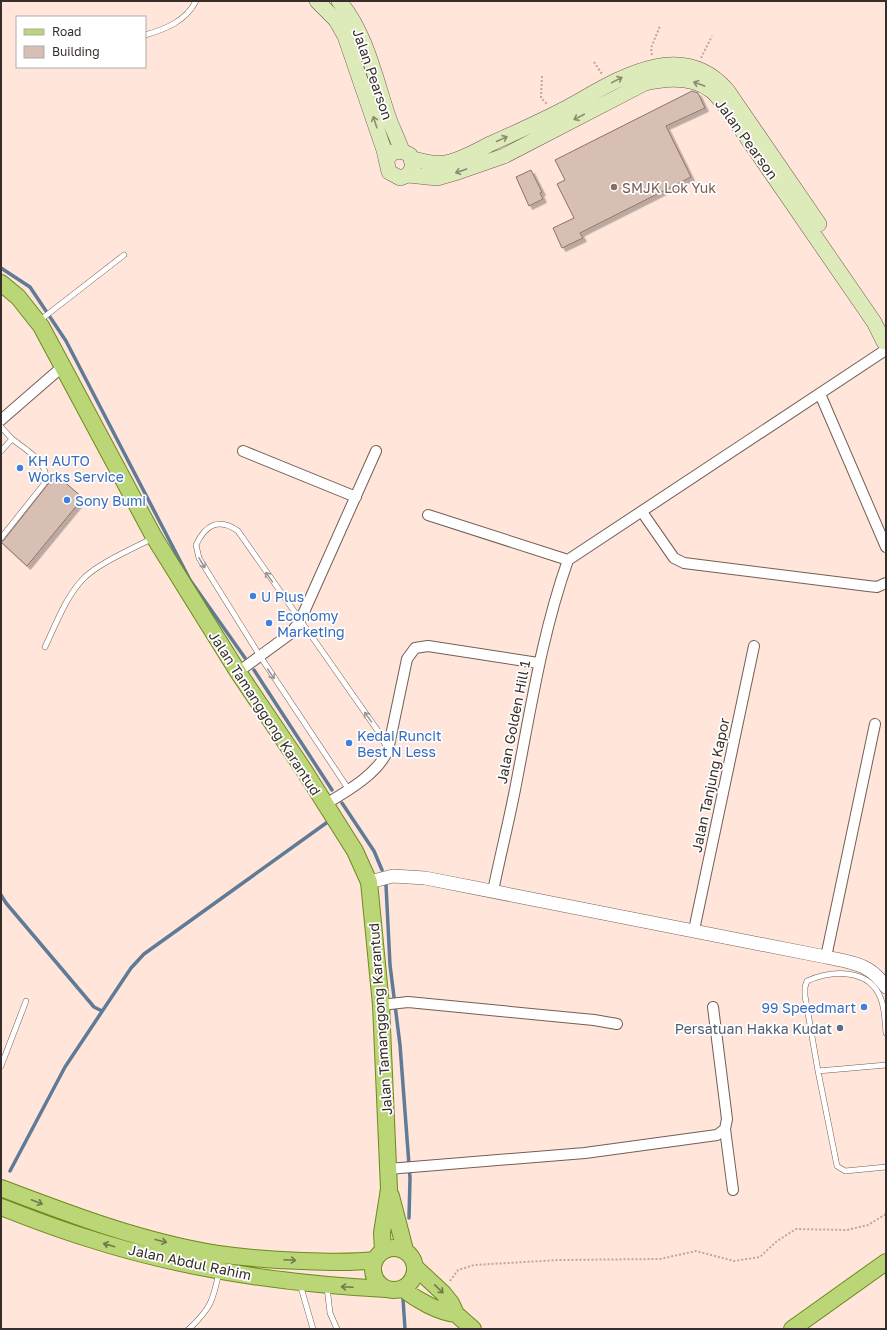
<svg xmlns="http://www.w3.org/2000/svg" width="887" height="1330" viewBox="0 0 887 1330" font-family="'Golos Text',sans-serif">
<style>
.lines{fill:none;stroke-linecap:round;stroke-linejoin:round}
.stream{stroke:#607b97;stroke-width:3.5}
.building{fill:#d7bfb4;stroke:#8a736a;filter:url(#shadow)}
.service-casing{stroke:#745e55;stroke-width:6}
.minor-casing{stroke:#745e55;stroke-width:12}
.tertiary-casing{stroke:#745e55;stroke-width:14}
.secondary-casing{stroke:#745e55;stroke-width:16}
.primary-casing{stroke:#6f891f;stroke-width:18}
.path{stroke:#bda89f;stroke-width:2;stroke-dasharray:2 2;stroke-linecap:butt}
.service{stroke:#fff;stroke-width:5}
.minor{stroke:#fff;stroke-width:10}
.tertiary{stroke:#fff;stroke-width:13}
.secondary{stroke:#ddeaba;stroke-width:15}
.primary{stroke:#bbd676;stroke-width:16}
.oneway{stroke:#8a8c72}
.oneway2{stroke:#9b9694}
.oneway3{stroke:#72794c}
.education-dot{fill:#8d6e63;stroke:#fff;stroke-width:1.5}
.shop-dot{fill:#3f7fe0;stroke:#fff;stroke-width:1.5}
.service-dot{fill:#5c6f8a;stroke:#fff;stroke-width:1.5}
.labels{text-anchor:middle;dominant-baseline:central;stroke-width:3.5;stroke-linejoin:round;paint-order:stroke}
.street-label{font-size:14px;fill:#372d29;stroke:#fff}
.education-label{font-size:14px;fill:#785e54;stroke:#fff;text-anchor:start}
.shop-label{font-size:14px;fill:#366cbe;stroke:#fff;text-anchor:start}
.service-label{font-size:14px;fill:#4e5e75;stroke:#fff;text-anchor:end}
</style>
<defs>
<filter id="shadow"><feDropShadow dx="3.5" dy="3.5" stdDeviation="0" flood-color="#0004"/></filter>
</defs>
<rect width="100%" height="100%" fill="#ffe5da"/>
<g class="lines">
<path class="stream" d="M1,268L30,287L66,341L190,580L245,658
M254,670L332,790
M342,803L374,851L382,870
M386,885L390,965L400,1045L410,1178L409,1218
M1,895L6,903L94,1007L102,1011
M10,1171L65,1067L131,968L144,954L329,821
M403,1299L405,1329"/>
</g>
<path class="building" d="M692,91L698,93L705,108L666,126L691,177L580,233L583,238L562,248L553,228L574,218L557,184L565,180L555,160Z
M531,170L542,192L540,193L543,199L529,206L516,177Z
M54,479H61L83,498L27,566L1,542L4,540L48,484Z"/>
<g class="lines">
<defs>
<path id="service" d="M145,35C166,29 186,21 196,1
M39,321L124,255
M1,427L12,439L1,451
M1,538L44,484C53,465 25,449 12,439
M45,647C56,624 66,596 84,578C99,563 134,548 153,538
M349,790L260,656L199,558L196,545C205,525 219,517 238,531L378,731L387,748
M886,1033C885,1022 885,1010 881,999C870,968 832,970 807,981L805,987V996L818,1071L886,1065
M1,1066L26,1001
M818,1071L837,1166L845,1171L886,1167
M300,1284L313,1329
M327,1287L330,1313L337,1329
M189,1329C211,1308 213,1301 219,1272"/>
<path id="minor" d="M820,394L886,547
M1,420L62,367
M243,451L356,497
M642,512L674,558L684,563L868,586L877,587L886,583
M428,515L568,560
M568,560L884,351
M238,672L290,634L300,621L376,451
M324,805C346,792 378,774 388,750L407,659L415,648L428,646L538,663
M493,891C501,852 511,813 518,774C532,701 543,631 568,560
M694,930L754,646
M826,957L875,724
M381,1005L408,1002L594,1020L617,1024
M725,1129L733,1190
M388,1169L585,1153L717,1135L725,1129L727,1119L713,1007"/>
<path id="tertiary" d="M369,882L393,876L425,878L826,957C853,963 869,963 886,987"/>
<path id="secondary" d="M317,1L336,20L345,36L384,150L389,172L400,178L408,175L413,167L410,155L402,151L393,152L387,159
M339,1C366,32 375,78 388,116C392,128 398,139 402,151
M412,159C424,161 433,165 445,163C461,160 476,151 490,144C517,132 544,120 570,106C617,80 680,37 727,90L819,224
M408,175L437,178L458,172L504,156L645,83C666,78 694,76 712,91C718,96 723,104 728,110L874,322L884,342"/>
<path id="primary" d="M1,283L18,297L41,326L154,537L238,672L302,767L355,851L369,882L381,1005L389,1189L382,1233L383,1251
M1,1188C72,1215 143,1242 218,1254C246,1258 274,1260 302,1261C327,1262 351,1263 375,1260
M391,1196L405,1250
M1,1207C29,1218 58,1229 87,1238C183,1269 285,1284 386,1289
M373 1269a21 21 0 1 1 42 0a21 21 0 1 1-42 0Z
M416,1268L443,1293L451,1303L456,1314L473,1329
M403,1289C417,1300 438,1312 456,1314
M792,1329L886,1262"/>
</defs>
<use href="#service" class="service-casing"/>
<use href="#minor" class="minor-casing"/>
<use href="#tertiary" class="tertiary-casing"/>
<use href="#secondary" class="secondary-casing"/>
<use href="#primary" class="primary-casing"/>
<path class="path" d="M652,55L651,48L660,26
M701,58L712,36
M594,62L602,74
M542,76L541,98L547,104
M450,1281L458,1270L474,1265L559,1260L660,1259L696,1251L734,1261L760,1257L777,1241L796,1229L847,1230L868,1225L886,1214"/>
<use href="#service" class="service"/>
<use href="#minor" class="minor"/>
<use href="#tertiary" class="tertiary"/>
<use href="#secondary" class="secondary"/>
<use href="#primary" class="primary"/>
</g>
<defs><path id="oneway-shaft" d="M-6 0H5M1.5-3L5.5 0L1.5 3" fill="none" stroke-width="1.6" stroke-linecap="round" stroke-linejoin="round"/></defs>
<g class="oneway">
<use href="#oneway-shaft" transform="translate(617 80) rotate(-28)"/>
<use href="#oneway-shaft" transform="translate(699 84) rotate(-160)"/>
<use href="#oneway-shaft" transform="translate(579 117) rotate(152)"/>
<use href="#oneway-shaft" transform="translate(375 122) rotate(-108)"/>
<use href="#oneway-shaft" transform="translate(502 139) rotate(-25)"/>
<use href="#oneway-shaft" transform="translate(461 171) rotate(161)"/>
</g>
<g class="oneway2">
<use href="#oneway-shaft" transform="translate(202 563) rotate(59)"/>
<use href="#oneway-shaft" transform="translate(269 577) rotate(-125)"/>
<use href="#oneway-shaft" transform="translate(271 674) rotate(56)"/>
<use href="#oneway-shaft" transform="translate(368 717) rotate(-125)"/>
</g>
<g class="oneway3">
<use href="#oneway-shaft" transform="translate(37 1202) rotate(21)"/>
<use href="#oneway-shaft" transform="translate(161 1241) rotate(14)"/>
<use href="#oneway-shaft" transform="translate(109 1245) rotate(-164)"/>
<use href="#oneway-shaft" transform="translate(290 1260) rotate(3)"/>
<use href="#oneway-shaft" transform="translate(347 1287) rotate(-177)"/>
<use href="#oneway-shaft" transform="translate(439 1289) rotate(44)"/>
</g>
<circle class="education-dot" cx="614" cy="187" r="4"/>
<g class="shop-dot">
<circle cx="20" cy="468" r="4"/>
<circle cx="67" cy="500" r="4"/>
<circle cx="253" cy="596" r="4"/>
<circle cx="269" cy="623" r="4"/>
<circle cx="349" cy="743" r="4"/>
<circle cx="864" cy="1007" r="4"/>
</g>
<circle class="service-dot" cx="840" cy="1028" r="4"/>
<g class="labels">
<g class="street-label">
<text transform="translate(373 74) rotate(71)">Jalan Pearson</text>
<text transform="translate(747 139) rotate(54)">Jalan Pearson</text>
<text transform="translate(265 713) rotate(57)">Jalan Tamanggong Karantud</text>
<text transform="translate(513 722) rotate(-79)">Jalan Golden Hill 1</text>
<text transform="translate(710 785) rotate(-78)">Jalan Tanjung Kapor</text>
<text transform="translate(380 1019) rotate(-94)">Jalan Tamanggong Karantud</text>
<text transform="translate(190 1262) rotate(12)">Jalan Abdul Rahim</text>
</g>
<g class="education-label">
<text x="622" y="187">SMJK Lok Yuk</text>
</g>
<g class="shop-label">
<text x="28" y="460">KH AUTO<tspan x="28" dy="16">Works Service</tspan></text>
<text x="75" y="500">Sony Bumi</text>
<text x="261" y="596">U Plus</text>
<text x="277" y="615">Economy<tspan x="277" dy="16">Marketing</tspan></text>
<text x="357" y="735">Kedai Runcit<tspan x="357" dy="16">Best N Less</tspan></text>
<text x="856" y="1007" text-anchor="end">99 Speedmart</text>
</g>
<g class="service-label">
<text x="832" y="1028">Persatuan Hakka Kudat</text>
</g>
</g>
<rect width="887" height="1330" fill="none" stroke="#372d29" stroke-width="4"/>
<rect x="16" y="16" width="130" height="52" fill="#ffffff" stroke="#afaba9"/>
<rect x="24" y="29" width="20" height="6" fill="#bbd676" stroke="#afaba9"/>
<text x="52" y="36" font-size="12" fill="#372d29">Road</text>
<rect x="24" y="46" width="20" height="12" fill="#d7bfb4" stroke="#afaba9"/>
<text x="52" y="56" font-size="12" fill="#372d29">Building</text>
</svg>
